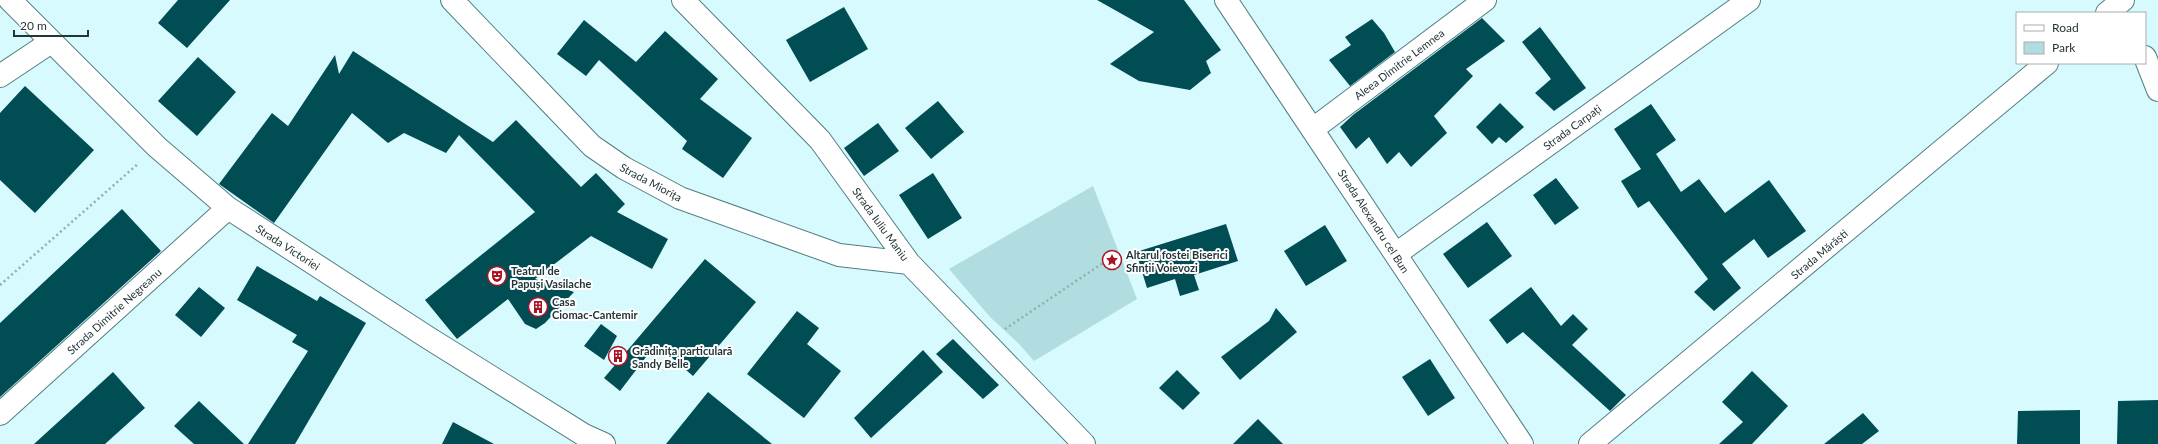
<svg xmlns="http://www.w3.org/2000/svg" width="2158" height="444" viewBox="0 0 2158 444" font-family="Lato,sans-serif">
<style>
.green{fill:#b1dce0}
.building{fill:#004d54}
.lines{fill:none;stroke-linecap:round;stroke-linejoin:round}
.minor-casing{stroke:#547e82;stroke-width:24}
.path{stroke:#91aeb0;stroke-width:2.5;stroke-dasharray:2 3;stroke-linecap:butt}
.minor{stroke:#fff;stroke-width:22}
.labels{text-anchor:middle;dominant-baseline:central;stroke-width:4;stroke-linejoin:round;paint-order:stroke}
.street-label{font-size:11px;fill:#233537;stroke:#fff}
.poi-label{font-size:11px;font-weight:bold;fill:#233537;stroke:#fff;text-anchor:start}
</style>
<rect width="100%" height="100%" fill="#d6fafd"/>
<path class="green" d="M1093,186L1137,299L1034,361L1019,344L990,317L949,269Z"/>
<path class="building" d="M178,0H230L187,48L158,23Z
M1097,0H1184L1221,50L1206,61L1211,73L1190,90L1139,81L1110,64L1154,32Z
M844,7L868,49L810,82L786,40Z
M1482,18L1505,41L1466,69L1473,76L1434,116L1447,133L1411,167L1399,152L1387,164L1369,137L1356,149L1340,127L1353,115Z
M1372,19L1384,33L1395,52L1350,86L1329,60L1351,45L1345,37Z
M584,20L636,62L665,31L718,79L700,99L752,138L723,178L682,149L687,141L599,60L586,76L557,54Z
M1540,27L1586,88L1554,111L1535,93L1551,79L1522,42Z
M353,51L493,142L516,120L581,187L596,173L625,204L617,212L668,239L652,269L591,236L535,279L574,292L545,323L536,329L525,324L508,299L457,339L425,300L535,212L459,135L446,153L404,133L388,143L352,113L274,223L219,184L272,113L288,126L335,55L339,74Z
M198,57L236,92L197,136L158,101Z
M25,86L94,150L35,213L0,180V113Z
M938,101L964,132L931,159L905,128Z
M1500,103L1524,127L1506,143L1499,137L1492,144L1476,127Z
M1651,104L1676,140L1656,154L1681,192L1699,179L1725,213L1769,180L1806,231L1768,258L1754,239L1722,264L1741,288L1714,311L1694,292L1708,279L1649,201L1638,208L1621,181L1641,169L1614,129Z
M878,123L899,151L864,176L844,148Z
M933,173L962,218L928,239L899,195Z
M1556,178L1579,208L1555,225L1533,195Z
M122,209L161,251L0,397V323Z
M1487,222L1512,256L1468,288L1443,254Z
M1226,224L1238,261L1194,275L1199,290L1180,296L1175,279L1147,288L1136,252Z
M1325,225L1347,261L1306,286L1284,251Z
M705,259L756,302L693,376L656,344L620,391L604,378Z
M257,266L317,301L320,296L366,323L295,444H248L308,351L292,342L297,335L237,300Z
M199,287L225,308L201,337L175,315Z
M1531,287L1561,326L1573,314L1588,329L1572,345L1626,395L1610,411L1523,332L1507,344L1489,320Z
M1276,308L1297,332L1240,380L1221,357L1269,321Z
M797,311L819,328L807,344L841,371L804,418L747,374Z
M601,324L617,336L604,360L584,346Z
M953,339L999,385L983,399L936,354Z
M923,350L943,372L871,438L854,418Z
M1430,359L1455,398L1428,416L1402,377Z
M1177,370L1200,393L1183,410L1159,388Z
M1752,371L1788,406L1752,444H1719L1743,422L1722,402Z
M113,372L145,408L105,444H34Z
M708,392L772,444H666Z
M2158,400V444H2117L2118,401Z
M199,401L244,444H194L174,426Z
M2080,410V444H2017L2018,411Z
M1863,413L1879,431L1862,444H1824Z
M1258,419L1283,444H1233Z
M453,422L494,444H442Z"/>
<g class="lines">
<defs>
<path id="minor" d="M10,0L157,147L228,208L427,337L584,435L604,444
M452,0L592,146L624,168L680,198L839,255L909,263
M683,0L820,140L909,263L1084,444
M1226,0L1522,444
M2107,13L2123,0
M2145,57L2158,90
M0,76L51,42
M1313,129L1485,0
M1396,254L1749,0
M0,414L228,208
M1590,444L2047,63"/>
</defs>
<use href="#minor" class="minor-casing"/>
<path class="path" d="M0,285L139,163
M1005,329L1103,263"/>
<use href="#minor" class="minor"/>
</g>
<defs>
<symbol id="sight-ring" viewBox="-11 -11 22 22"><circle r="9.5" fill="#fff" stroke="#a91424" stroke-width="1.5"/><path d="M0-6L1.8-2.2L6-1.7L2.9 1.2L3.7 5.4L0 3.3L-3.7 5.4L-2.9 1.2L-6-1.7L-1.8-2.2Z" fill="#a91424"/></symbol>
<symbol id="theatre-ring" viewBox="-11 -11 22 22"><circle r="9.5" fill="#fff" stroke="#a91424" stroke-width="1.5"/><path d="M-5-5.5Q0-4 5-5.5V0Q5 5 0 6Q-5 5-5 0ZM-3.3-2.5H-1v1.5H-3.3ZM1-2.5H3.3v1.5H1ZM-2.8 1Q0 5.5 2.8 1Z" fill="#a91424"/></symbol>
<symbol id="building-ring" viewBox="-11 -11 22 22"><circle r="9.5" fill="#fff" stroke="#a91424" stroke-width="1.5"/><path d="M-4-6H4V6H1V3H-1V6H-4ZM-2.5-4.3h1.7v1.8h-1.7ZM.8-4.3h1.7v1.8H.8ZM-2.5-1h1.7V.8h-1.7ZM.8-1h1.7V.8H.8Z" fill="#a91424"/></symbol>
</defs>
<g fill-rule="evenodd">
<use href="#sight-ring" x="1101" y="249" width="22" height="22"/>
<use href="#theatre-ring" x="486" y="265" width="22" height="22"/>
<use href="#building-ring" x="527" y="296" width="22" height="22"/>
<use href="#building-ring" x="607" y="345" width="22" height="22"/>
</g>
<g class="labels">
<g class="street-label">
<text transform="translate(1399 64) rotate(-37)">Aleea Dimitrie Lemnea</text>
<text transform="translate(1572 127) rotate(-36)">Strada Carpați</text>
<text transform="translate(651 182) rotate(28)">Strada Miorița</text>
<text transform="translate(1374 221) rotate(57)">Strada Alexandru cel Bun</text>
<text transform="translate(881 224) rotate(54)">Strada Iuliu Maniu</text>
<text transform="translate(288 247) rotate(33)">Strada Victoriei</text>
<text transform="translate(1819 254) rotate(-40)">Strada Mărăști</text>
<text transform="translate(114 311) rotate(-42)">Strada Dimitrie Negreanu</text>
</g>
<g class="poi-label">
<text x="1126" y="254">Altarul fostei Biserici<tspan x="1126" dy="13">Sfinții Voievozi</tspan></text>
<text x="511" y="270">Teatrul de<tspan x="511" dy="13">Papuși Vasilache</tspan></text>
<text x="552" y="301">Casa<tspan x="552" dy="13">Ciomac-Cantemir</tspan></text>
<text x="632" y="350">Grădinița particulară<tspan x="632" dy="13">Sandy Belle</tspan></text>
</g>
</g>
<rect x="2016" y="12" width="130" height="52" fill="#ffffff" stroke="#a7aeaf"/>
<rect x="2024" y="25" width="20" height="6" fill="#ffffff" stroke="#a7aeaf"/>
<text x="2052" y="32" font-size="12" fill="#233537">Road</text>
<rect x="2024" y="42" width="20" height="12" fill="#b1dce0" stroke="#a7aeaf"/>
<text x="2052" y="52" font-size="12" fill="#233537">Park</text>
<path d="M14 30v6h74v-6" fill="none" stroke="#233537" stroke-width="2"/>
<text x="20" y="30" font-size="12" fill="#233537" stroke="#ffffff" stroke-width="3" paint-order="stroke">20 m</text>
</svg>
